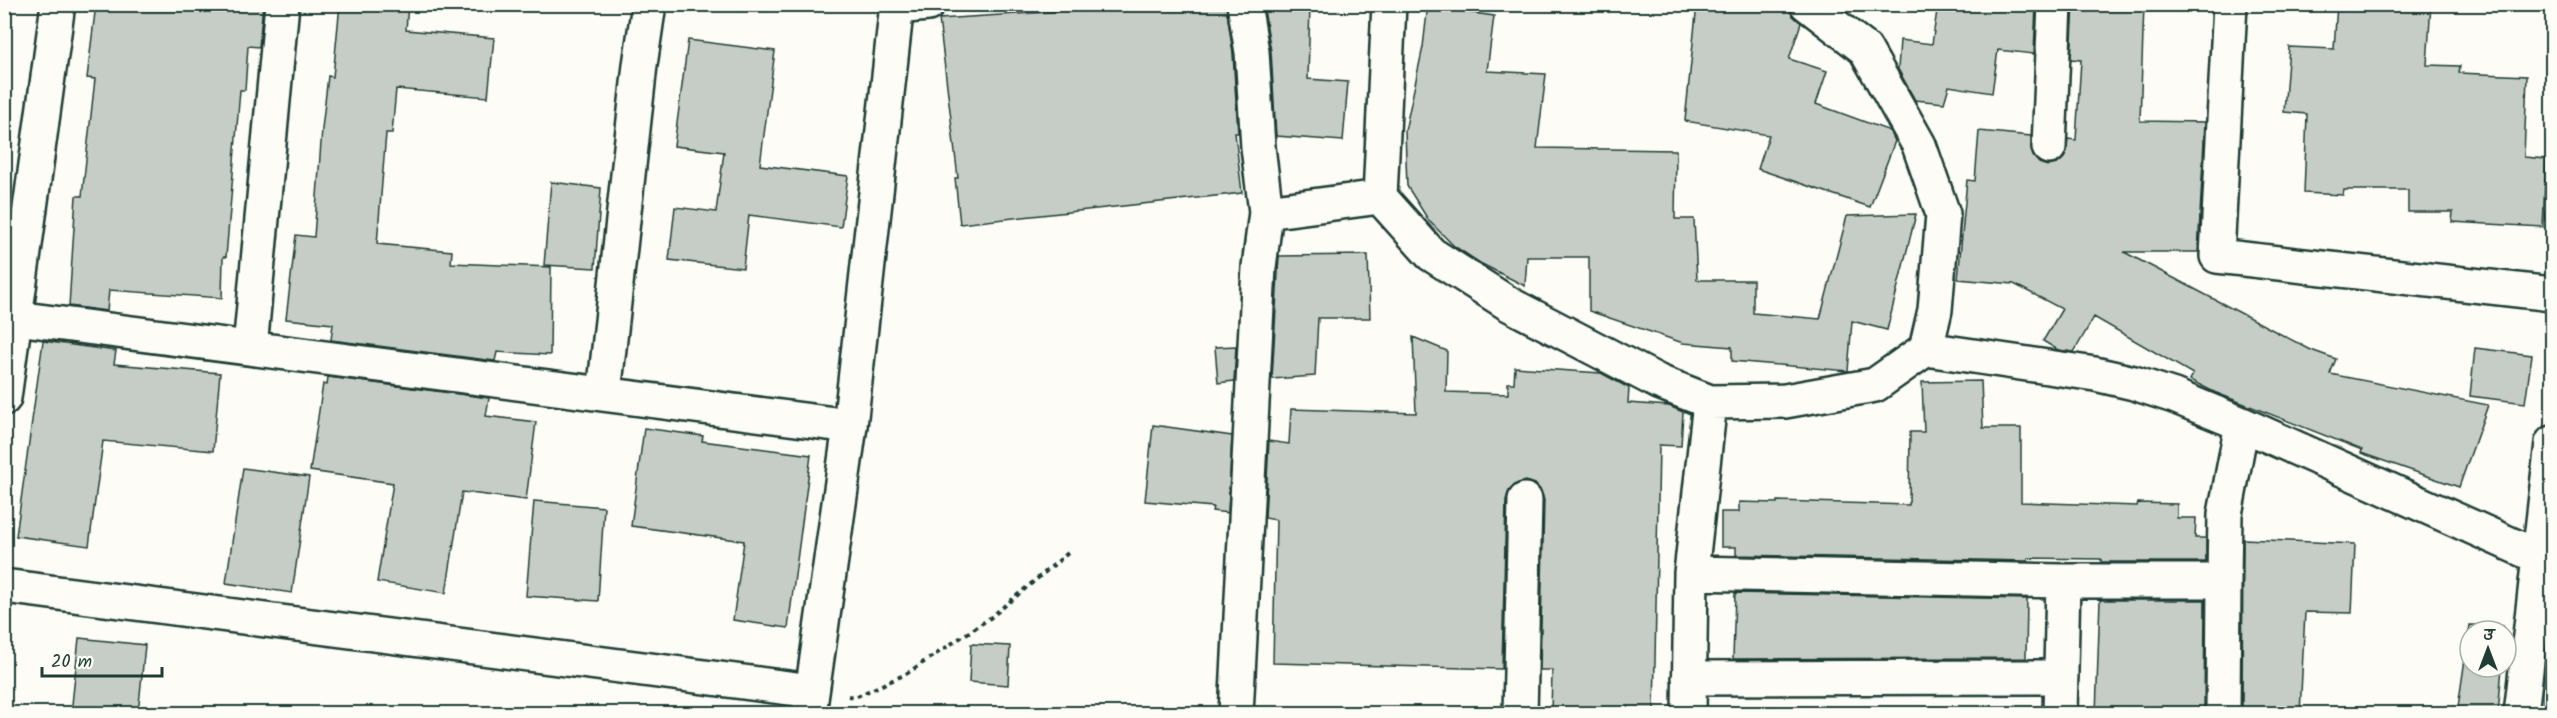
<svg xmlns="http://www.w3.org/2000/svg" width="2557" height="718" viewBox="0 0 2557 718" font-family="Kalam,'Playpen Sans Deva',sans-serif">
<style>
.water{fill:#aeb8b1;stroke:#75877f;stroke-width:1.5}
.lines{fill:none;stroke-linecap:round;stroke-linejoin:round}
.shore{stroke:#586e66;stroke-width:1.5}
.building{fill:#c6cdc7;stroke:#1f3d34;stroke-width:1.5}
.minor-casing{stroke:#1f3d34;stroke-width:38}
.path{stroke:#1f3d34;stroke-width:4;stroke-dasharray:4.5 4.5;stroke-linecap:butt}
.minor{stroke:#fdfcf7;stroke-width:33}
</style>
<rect width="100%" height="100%" fill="#fdfcf7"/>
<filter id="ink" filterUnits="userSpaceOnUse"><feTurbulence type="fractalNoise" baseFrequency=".0167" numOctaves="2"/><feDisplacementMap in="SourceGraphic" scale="12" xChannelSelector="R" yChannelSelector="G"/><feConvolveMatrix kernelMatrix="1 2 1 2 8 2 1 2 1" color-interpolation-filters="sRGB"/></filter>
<g filter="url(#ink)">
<path class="water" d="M2552,608V713H2542L2545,665Z"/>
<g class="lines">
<path class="shore" d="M2548,714L2552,652"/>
</g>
<path class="building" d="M96,4H263L259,47L248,46L245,90H240L226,257H223L222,298L109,290L107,311L69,306L76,196H82L95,79L87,78Z
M340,4H408L406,30L494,38L488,97L396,89L392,133H386L377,244L452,251L451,263L551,267L550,355L497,352L495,361L331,340L333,324L286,319L296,235L314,237L322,129L328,76L333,77Z
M1174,4H1226L1233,54L1238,133H1235L1242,193L960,224L955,178H958L939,19Z
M1263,4H1310L1308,79L1348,82L1343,141L1276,136L1271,51Z
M1428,4H1461L1460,11L1494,16L1487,71L1546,74L1537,148L1676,150L1675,219H1694L1697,280H1753V313L1820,319L1847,216L1916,214L1887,330L1852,321L1848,371L1732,361V347L1683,343L1589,311V257H1527L1525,286L1480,263L1454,246L1429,221L1407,186L1405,131L1423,47Z
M1697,4L1789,6L1790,12L1801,23L1789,59L1827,71L1816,104L1890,131L1895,141L1870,207L1758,169L1769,135L1685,121Z
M1938,4H2036L2034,54L1998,50L1992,93L1949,86L1944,103L1915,100L1898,69L1900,40L1932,44Z
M2074,4H2144L2140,121L2205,122L2198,252H2124L2311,350L2336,359L2330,374L2488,405L2459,487L2361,453L2362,450L2214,392L2190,380L2193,374L2094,317L2074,352L2058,350L2043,341L2062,309L2014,284L1958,279L1967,180L1975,181L1979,131L2031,136L2033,156L2039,163L2048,166L2057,164L2064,158L2068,139L2076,140L2081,60L2071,59Z
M2337,4H2431L2427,65L2460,66L2459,73L2527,76L2524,157L2546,159L2543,227L2452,222L2453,212H2408V190H2344L2343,195L2304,193L2307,114L2284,112L2289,47L2334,49Z
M688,40L775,51L760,165L848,176L841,227L749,215L743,268L669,260L675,207L716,212L724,152L674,146Z
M551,182L601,188L595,268L544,265Z
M1368,255L1370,318H1318L1315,376L1272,379L1279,256Z
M1413,337L1447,351L1446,392L1508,394V383H1514L1515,367L1601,373L1629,388L1628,403L1669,406L1683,412L1681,446L1659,445L1654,714H1551L1552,670H1540L1544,500L1541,491L1535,484L1526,481L1516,484L1509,491L1506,500L1502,669L1273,663L1276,520L1265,518L1269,441L1289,444L1291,409L1416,413Z
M43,341L116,351L114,364L220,373L213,451L103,441L89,546L16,536Z
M1236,346L1234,381L1218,383L1215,347Z
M2475,348L2532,355L2525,403L2470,396Z
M328,377L489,398L486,416L536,422L526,500L462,492L446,593L377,582L393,483L310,471L323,384L327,385Z
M1981,381L1983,428H2021V502L2137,506L2138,503L2177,504V518H2196L2195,538H2206V562H2101V559L2028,558V561L1736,555V547H1721V512H1739V502L1777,503V501L1909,505L1910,432H1924L1922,382Z
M1153,425L1232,436L1228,513L1212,511L1213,507L1145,501Z
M644,428L703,436L702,441L811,455L788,628L733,620L744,541L631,526Z
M243,468L309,477L292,593L226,583Z
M534,501L604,507L598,601L526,596Z
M2243,539L2355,544L2352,613L2305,612L2300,714H2242Z
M1735,593L2027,599L2026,658L1733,659Z
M2100,600H2205L2204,714H2096Z
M2470,625L2503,626V631H2470V667H2502L2498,714H2457Z
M79,638L145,645L138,714H71Z
M971,644L1010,646L1008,685L969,682Z"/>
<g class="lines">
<defs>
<path id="minor" d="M2230,4L2217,256L2552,294
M896,7L928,4
M2049,147L2055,4
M1380,197L1389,4
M1266,212L1380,197L1431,254L1509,304L1659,382L1710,402L1785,401L1875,385L1926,349L1935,310L1943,214L1919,145L1865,49L1807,4
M16,318L850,426
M250,348L282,4
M1926,349L2095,374L2134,383L2174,396L2242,424L2539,557
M604,394L640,65L649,4
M4,398L58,4
M1691,573L2063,581H2224L2223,714
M2224,581L2225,514L2242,424
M4,586L812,691
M1689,678L2061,677
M809,714L850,426L897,4
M1236,714L1259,267L1266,212L1258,147L1252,52L1244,4
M1520,714L1525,500
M1689,714L1691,573L1710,402
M2060,714L2063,581
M2521,714L2552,443"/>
</defs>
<use href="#minor" class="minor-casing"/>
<path class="path" d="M848,696L855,697L906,674L990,618L1068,553"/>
<use href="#minor" class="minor"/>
</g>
</g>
<rect width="2557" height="718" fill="none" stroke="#fdfcf7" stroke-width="24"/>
<rect x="12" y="12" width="2533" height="694" fill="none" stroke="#1f3d34" stroke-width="2" filter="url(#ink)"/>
<g transform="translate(2488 649)"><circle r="28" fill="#fdfcf7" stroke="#a4b0a9" stroke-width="1.5"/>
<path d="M0-4.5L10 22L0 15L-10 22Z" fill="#1f3d34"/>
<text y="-9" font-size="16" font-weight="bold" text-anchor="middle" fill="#1f3d34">उ</text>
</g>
<path d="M42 667v9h120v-9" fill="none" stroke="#1f3d34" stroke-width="3"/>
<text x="51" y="667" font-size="18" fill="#1f3d34" stroke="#fdfcf7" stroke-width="4.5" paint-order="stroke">20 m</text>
</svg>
